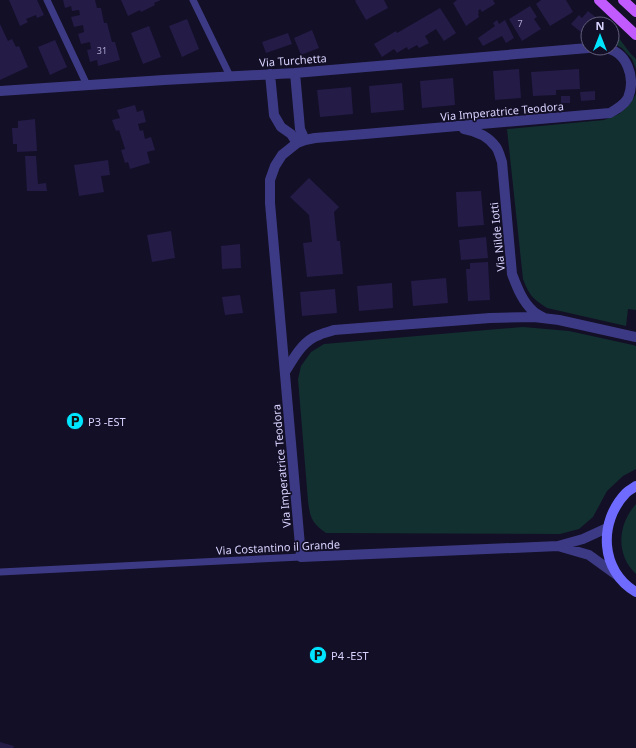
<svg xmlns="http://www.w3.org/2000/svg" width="636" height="748" viewBox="0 0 636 748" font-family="'Noto Sans',sans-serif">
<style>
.green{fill:#12302f}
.building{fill:#241b47}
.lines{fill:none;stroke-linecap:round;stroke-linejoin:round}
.lane{stroke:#3d3a85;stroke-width:7}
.street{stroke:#3d3a85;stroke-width:10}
.secondary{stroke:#6f6bff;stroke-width:10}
.primary{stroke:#c25bff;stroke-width:10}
.labels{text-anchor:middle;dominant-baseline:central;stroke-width:3.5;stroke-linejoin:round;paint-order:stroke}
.number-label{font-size:9px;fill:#aca6d1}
.street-label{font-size:11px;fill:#d9d4ff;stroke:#130f26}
.poi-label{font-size:11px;fill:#d9d4ff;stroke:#130f26;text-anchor:start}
</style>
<rect width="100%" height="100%" fill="#130f26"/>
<path class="green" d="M613,30L630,53L636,59V69L632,59L622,48L612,43V31Z
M636,94V310L628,309L626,326L547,308C533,299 529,295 523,279L507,129L604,120L619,114L629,105Z
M523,327L569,331L633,345L636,346V469L623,476L607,491L593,517L579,529L560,534L326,533C312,523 310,518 308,501L298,379L301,366L311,352L324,344Z
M636,504V574C615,554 618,524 636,504Z"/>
<path class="building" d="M9,0H37L44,15L37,18L36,15L26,19L28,22L20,26Z
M63,0H95L97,8H101L104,23H107L112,42H115L120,60L98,66L97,60L90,62L87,50L91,49L90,42L81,44L78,34L84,32L83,25L74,27L71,17L80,15L79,10L72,11L71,6L65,8Z
M121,0H161L154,3L155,5L141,12L140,10L128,16Z
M356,0H384L388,8L366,20L355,1Z
M457,0H493L495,4L482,12L480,9L478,11L479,13L478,14L479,17L466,26L453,3Z
M541,0H566L573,12L550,26L536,4Z
M530,6L537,17L534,19L541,29L522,41L509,19Z
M440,8L456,33L444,41L436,29L425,36L429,43L419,48L417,45L408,50L407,47L397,53L394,49L382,57L374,44L396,31L397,33Z
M588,11L604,24H588V38L571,24L579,15L582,18Z
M187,19L199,49L182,57L169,26Z
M497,20L499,24L505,20L514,38L506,43L502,36L483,46L478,38L495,26L493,23Z
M0,24L8,41L12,39L16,47L19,46L28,67L0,80Z
M149,26L161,57L143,64L131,33Z
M312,30L319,48L301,55L294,38Z
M288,33L292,44L266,53L262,42Z
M55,40L67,67L50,75L38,47Z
M519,69L521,98L495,100L493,71Z
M579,69L580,89L556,90V95L533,96L531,72Z
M453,78L455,105L422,108L420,81Z
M402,83L404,110L371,113L369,86Z
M351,87L353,114L320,117L317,90Z
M595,91V100L581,101L580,92Z
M561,96H570V103H561Z
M135,105L137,112L143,110L146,122L138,124L140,131L143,130L145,139L151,137L155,150L147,152L150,163L130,169L128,162L125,163L121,150L125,149L119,130L116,131L112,120L120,118L117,110Z
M35,119L37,151L17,152V144H13L12,128H18V121Z
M25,156H36L38,184L46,183L47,191H27Z
M108,160L110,175L101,176L104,192L79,196L74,165Z
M309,178L339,207L334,212L337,241H340L343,274L307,277L303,243L312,242L309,215L290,197Z
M481,191L484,225L458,227L456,192Z
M171,231L175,258L152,262L147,235Z
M486,237L488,258L461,260L459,240Z
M240,244L241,268L222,269L221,246Z
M488,262L490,300L468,301L466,269H470V263Z
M446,278L448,303L413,306L411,281Z
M392,283L393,308L359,311L357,286Z
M335,289L337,313L302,316L300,292Z
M240,295L243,313L225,315L222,297Z
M0,742L14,746L13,748H0Z"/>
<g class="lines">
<path class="lane" d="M47,0L87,85
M193,0L230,76
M0,572L301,557"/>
<path class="street" d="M604,48C627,50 636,78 628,98C624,105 617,109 610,113L365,134L315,138L305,140L297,143L282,155L275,166L270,180V203L301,557L558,546L583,539L607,528
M295,73L300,129L305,140
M270,74L274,115L281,127L291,134L297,143
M0,91L164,80L295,73L588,48
M464,129C476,131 488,136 496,147C499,151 500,157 502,162L512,274C517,287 522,301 533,311C536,314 541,316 544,318
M285,372C294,358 302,341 319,335C323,333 329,332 334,330L490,318L534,317L559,320L636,337
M558,546L589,555L618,576"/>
<path class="secondary" d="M636,486C633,488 629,490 626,493C598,522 600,571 636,592"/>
<path class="primary" d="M599,0L636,35
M623,0L636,12"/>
</g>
<defs>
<symbol id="parking-disc" viewBox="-11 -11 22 22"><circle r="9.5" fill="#00e5ff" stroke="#130f26"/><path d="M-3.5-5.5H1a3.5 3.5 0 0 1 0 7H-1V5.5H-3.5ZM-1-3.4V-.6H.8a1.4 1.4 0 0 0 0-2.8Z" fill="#111"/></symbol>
</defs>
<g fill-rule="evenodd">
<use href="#parking-disc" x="65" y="411" width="20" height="20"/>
<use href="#parking-disc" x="308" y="645" width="20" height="20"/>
</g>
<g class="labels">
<g class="number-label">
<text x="520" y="23">7</text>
<text x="102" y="50">31</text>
</g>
<g class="street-label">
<text transform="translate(293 60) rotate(-4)">Via Turchetta</text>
<text transform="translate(502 111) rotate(-5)">Via Imperatrice Teodora</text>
<text transform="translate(497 237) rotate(-96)">Via Nilde Iotti</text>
<text transform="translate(281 466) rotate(-95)">Via Imperatrice Teodora</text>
<text transform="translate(278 547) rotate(-3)">Via Costantino il Grande</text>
</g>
<g class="poi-label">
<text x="88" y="421">P3 -EST</text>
<text x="331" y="655">P4 -EST</text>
</g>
</g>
<g transform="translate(600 36)"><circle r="19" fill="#130f26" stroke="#625e7d"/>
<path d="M0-3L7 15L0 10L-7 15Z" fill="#00e5ff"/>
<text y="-6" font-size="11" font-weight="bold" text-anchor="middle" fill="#d9d4ff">N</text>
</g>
</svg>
